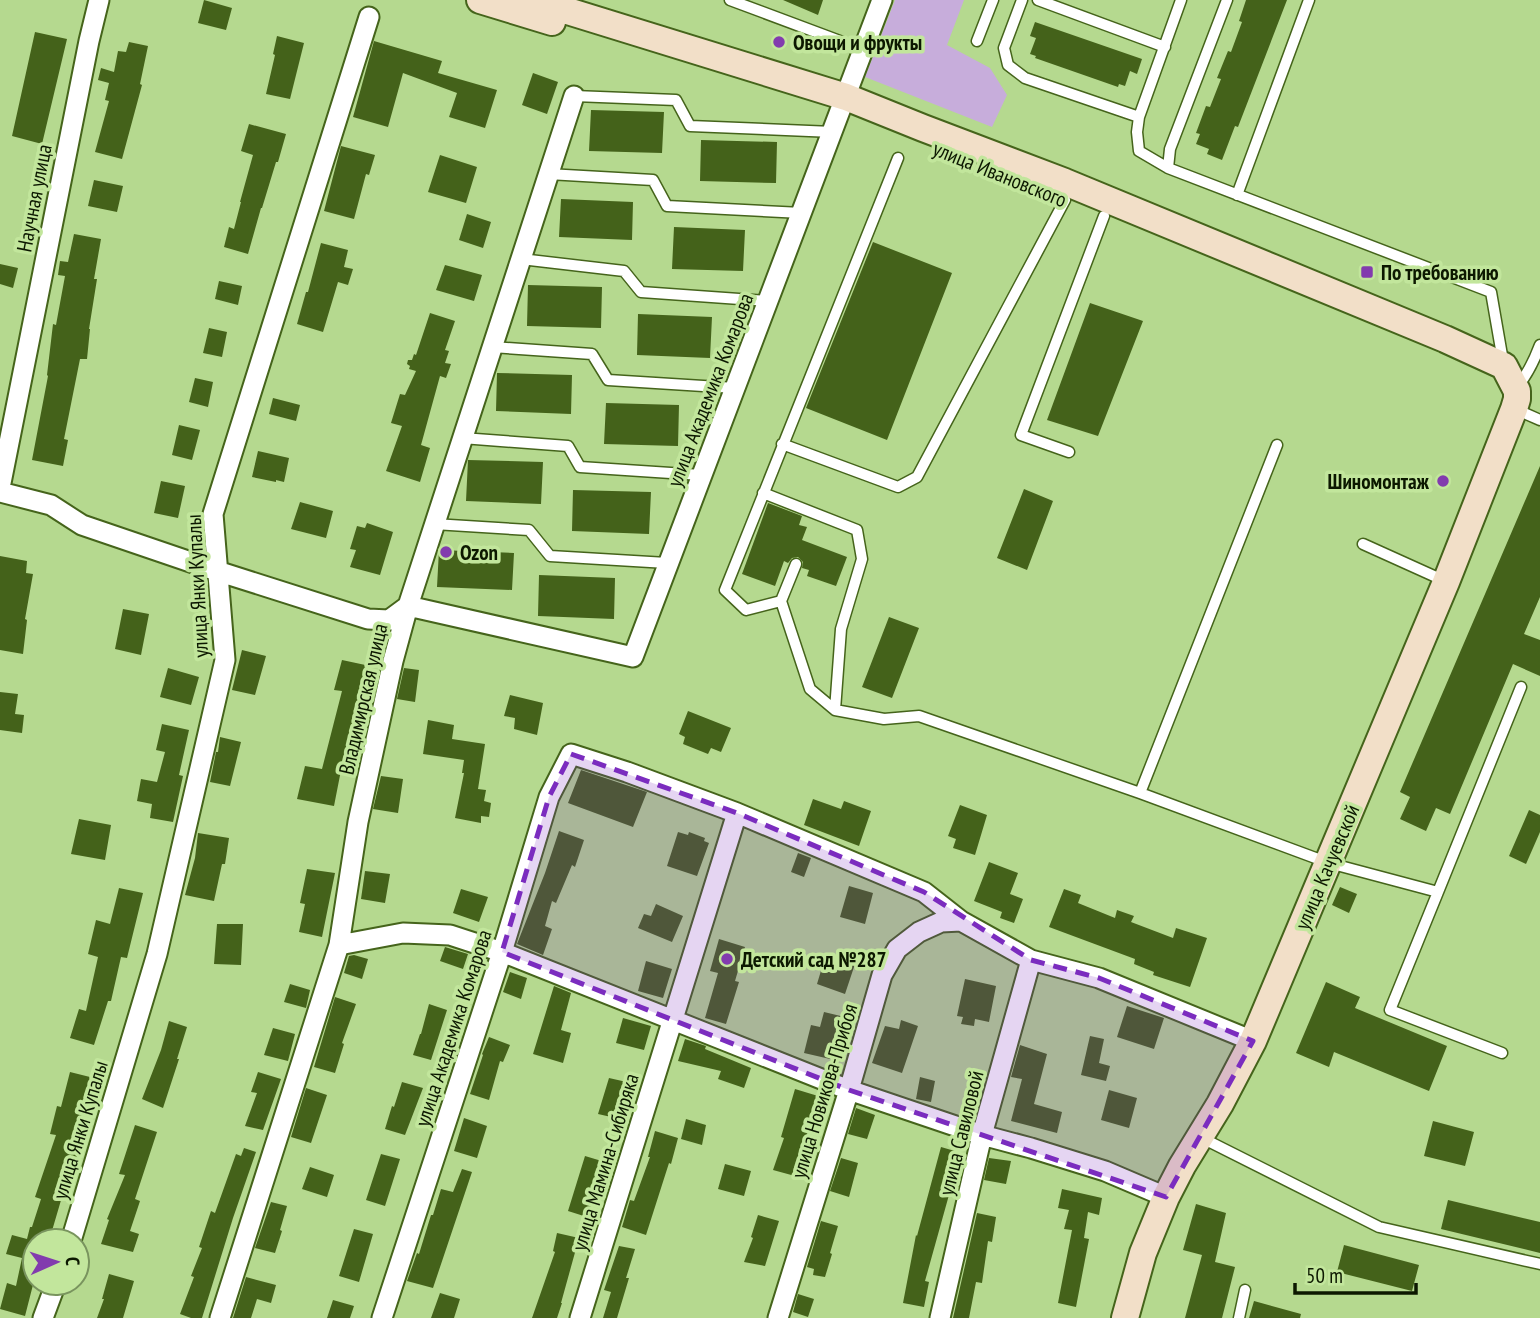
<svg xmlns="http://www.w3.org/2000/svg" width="1540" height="1318" viewBox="0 0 1540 1318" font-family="'PT Sans Narrow',sans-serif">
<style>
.green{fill:#c7addb}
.building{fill:#44621a}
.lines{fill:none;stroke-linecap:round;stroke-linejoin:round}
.lane-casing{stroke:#45641b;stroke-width:13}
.street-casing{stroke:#45641b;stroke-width:23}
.secondary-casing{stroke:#45641b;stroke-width:30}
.lane{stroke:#fff;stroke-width:10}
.street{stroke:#fff;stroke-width:19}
.secondary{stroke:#f2dfc8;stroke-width:26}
.marked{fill:#7b2cbf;fill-opacity:0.2;stroke:#7b2cbf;stroke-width:5;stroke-dasharray:14 9;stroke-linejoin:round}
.poi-dot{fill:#823bae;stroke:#c2e69c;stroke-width:2.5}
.labels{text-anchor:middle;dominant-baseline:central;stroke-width:7;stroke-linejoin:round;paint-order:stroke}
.poi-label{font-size:21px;font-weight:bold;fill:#0c1800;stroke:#c2e69c;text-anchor:start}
.street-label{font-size:21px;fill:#0c1800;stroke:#c2e69c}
</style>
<rect width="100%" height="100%" fill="#b5d98f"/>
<path class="green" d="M895,0H964L947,45L990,68L1007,95L992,127L865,77Z"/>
<path class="building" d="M204,0L232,8L226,30L198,23Z
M783,0H823L818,15Z
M1246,0H1287L1238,127L1235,126L1222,160L1207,154L1209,149L1196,144L1200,134L1196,133L1206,106L1210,107L1221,79L1217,78L1228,51L1231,52L1242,22L1239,21Z
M1035,22L1142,59L1137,74L1130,71L1125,86L1119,84L1118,87L1035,58L1036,56L1030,54L1036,38L1030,36Z
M35,32L67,39L42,144L12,136Z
M277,36L304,43L290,99L266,94L275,55L273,54Z
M374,41L442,61L438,73L497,90L485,128L449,117L457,93L403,73L388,127L353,117Z
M129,42L148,46L140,84L142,85L122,159L95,152L109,101L105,100L109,83L98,80L101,68L114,72L118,51L126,52Z
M533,73L558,82L547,114L522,105Z
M591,110L664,112L662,153L589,151Z
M249,124L286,134L278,162H276L262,208H261L248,254L224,247L229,227L234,229L241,202H240L253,155L241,151Z
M701,140L777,142L776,183L700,181Z
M341,146L375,155L369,175L366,174L354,219L324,211Z
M440,155L477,167L466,203L428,192Z
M94,180L123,186L117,212L88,206Z
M561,199L633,202L632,240L559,237Z
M467,214L491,222L483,248L459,240Z
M674,227L745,230L743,271L672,269Z
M74,234L101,239L94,279H97L89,329H90L87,359H80L64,439L68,440L63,466L32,460L48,376L47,375L53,324L56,325L65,276L58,275L60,261L68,262Z
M873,242L952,273L887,440L806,408Z
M321,243L348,250L344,267L353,269L348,285L338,282L323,332L297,324L306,292H308Z
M0,264L18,268L13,288L0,284Z
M445,265L482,275L474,301L436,290Z
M219,281L242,286L238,305L215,299Z
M528,285L602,287L601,328L527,326Z
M1090,303L1143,321L1098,436L1047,420Z
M430,313L455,321L445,350L449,351L445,363L451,364L446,378L440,376L421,445L430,448L420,482L386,471L402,426L391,423L400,394L405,395L416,371L409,369L410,366L407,364L408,360H412L414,354L416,355Z
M638,314L712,317L710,358L637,355Z
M209,328L227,332L222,357L203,353Z
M497,373L572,375L571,414L496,411Z
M195,378L213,382L208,407L189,402Z
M273,398L300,405L296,421L269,414Z
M606,403L679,405L678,446L604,444Z
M179,425L200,430L192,460L172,455Z
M258,451L289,458L284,482L276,480V482L252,477Z
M468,460L543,462L541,504L466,501Z
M1540,466V597L1524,634L1540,640V676L1513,664L1450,814L1436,808L1426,831L1400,819L1410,797L1400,792Z
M161,481L185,486L178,518L154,513Z
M1024,489L1053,501L1027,570L997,558Z
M573,490L651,492L649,534L572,531Z
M300,502L333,511L326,538L291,529Z
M768,503L802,516L799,525L807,527L802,540L847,557L836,586L807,576L809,570L802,568L803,562L798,557L792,558L788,563L784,561L775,586L742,574Z
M367,523L393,532L380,575L350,567L356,550L350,549L357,526L365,528Z
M439,550L514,553L512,590L437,587Z
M0,556L27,561L26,573L33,574L25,619L27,620L23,654L0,650Z
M539,575L615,578L614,619L538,616Z
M123,609L149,614L141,655L115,649Z
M889,617L919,628L892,698L862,687Z
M242,650L266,656L255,695L232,690Z
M342,660L370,666L358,715L364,716L353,763L343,760L334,806L297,799L305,766L322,769L342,691L334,690Z
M168,668L199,677L191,705L160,697Z
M404,668L419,670L415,702L397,699Z
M0,692L18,694L15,714L24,715L22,733L0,730Z
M510,695L543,703L537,735L514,729L515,718L504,716Z
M688,711L731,728L721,752L711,748L708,754L683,744L685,737L679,734Z
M428,720L454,725L452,739L485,744L478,789L486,790L484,801L491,803L489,817L481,816V823L455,818L464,773H462L464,760L423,754Z
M162,724L189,730L179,775L183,776L173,822L150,818L152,804L137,801L141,779L157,782L165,752L156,750Z
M220,737L241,742L230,786L210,782L216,752H218Z
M581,770L647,792L633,827L568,803Z
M381,776L403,779L398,813L373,809Z
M813,799L841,809L844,801L871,811L859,846L804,825Z
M960,805L987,815L975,855L953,848L956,839L948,836Z
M1529,810L1540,815V832L1526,864L1509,856Z
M79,819L111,825L105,860L71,854Z
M559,831L584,840L575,867L572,865L556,903L552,901L545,926L552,929L543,955L517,944L545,873Z
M678,832L688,835L689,832L705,838L704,841L709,843L697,876L667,866Z
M198,833L229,838L225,864H222L214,901L185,895L195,858Z
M798,853L811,858L804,877L791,872Z
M989,862L1018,873L1010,894L1023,899L1014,923L1000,918L1002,912L974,901Z
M307,869L335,873L322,937L299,932L305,904L300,903Z
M365,871L390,874L385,903L361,899Z
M849,886L873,893L865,924L840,917Z
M1340,887L1357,894L1349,913L1332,905Z
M119,888L143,893L127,958L121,957L111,1001H108L94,1045L70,1038L79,1009L86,1011L98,957L88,954L96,920L110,924Z
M461,889L488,897L479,922L453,913Z
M1064,889L1081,895L1078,903L1115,918L1117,910L1134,916L1131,922L1173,938L1176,928L1207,938L1190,987L1153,975L1154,972L1134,964L1135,959L1049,927Z
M656,904L683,916L672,942L638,928L644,914L651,916Z
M217,924H243L241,965L214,964Z
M719,939L745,947L735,981L739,982L726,1024L705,1018L718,973L710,971Z
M445,947L468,954L463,969L440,961Z
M826,954L855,964L845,994L817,984Z
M354,955L368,959L362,979L344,973L349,956Z
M646,961L672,969L663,998L638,991Z
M510,972L527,978L521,999L503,992Z
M965,979L996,986L989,1022L975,1019L974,1026L961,1024L963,1017L957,1016Z
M1326,982L1360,997L1355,1008L1447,1046L1429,1091L1334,1052L1329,1067L1296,1053Z
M290,984L310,990L306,1008L284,1002Z
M554,986L571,993L561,1030L571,1033L563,1063L533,1054Z
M335,997L356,1004L342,1043L344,1044L335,1073L314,1067Z
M429,1004L447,1010L431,1060L413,1055L420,1034H421Z
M1127,1006L1164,1018L1154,1049L1117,1037Z
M824,1012L849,1018L846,1032L837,1029L830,1059L804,1053L811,1025L820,1027Z
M623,1018L651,1026L644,1050L616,1043Z
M901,1020L918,1026L902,1073L872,1063L885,1026L899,1029Z
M169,1021L187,1027L177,1059H179L163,1108L142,1099L161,1050Z
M273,1028L295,1034L288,1061L264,1055Z
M1090,1036L1104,1039L1099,1063L1110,1066L1106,1081L1081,1075Z
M489,1037L510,1045L503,1062L500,1061L489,1100L470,1094L483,1055L482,1054Z
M685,1039L706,1046L705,1049L751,1068L744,1088L718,1079L721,1071L678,1061Z
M1020,1045L1047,1054L1034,1104L1062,1112L1057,1133L1011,1121L1022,1079L1011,1077Z
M70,1072L94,1078L85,1109H83L73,1147L80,1149L72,1174L69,1173L49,1241H35V1277L25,1316L0,1309L7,1283L16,1286L22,1258L6,1254L12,1235L27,1239L30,1227H32L41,1199L35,1197L56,1135L50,1134L57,1106L61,1107Z
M258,1072L281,1079L263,1130L245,1126L257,1093L251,1092Z
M920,1077L935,1081L931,1102L916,1099Z
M609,1078L631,1083L620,1119L598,1114Z
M402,1082L423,1088L405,1135L385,1129L392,1106L394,1107Z
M306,1088L327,1095L311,1143L291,1137Z
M795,1089L818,1096L795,1176L773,1170L784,1138L781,1137Z
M1109,1090L1137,1098L1129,1128L1101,1120Z
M856,1108L875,1115L867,1139L848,1134Z
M464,1118L487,1126L477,1158L454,1151Z
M686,1119L706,1125L702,1145L681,1139Z
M1433,1121L1474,1132L1465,1166L1424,1156Z
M135,1125L157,1132L135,1199L140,1201L130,1231L139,1234L133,1252L101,1244L109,1220L107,1219L125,1175L119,1174Z
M655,1131L678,1138L671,1164L669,1163L646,1235L622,1227L630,1200L634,1201L650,1157H648Z
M941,1147L965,1154L960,1175L955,1174L954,1177L925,1281L929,1282L924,1307L903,1303L916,1235L917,1236Z
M244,1148L256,1152L233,1218L202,1318H191L180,1314L194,1277L191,1276L202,1248L199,1247L211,1211L215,1213L236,1154L241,1156Z
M381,1154L400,1159L385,1206L366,1200Z
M585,1156L605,1162L587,1217L568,1211Z
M841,1158L858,1163L849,1197L830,1191Z
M989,1158L1011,1161L1006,1184L984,1180Z
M725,1164L751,1171L744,1196L718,1189Z
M310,1167L334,1175L327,1197L302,1189Z
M462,1169L472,1172L433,1288L407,1281L417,1253L419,1254L431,1215H433L441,1189L453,1192Z
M1062,1189L1102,1198L1099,1215L1088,1212L1084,1238L1089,1239L1076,1307L1058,1303L1072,1230L1064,1229L1069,1210L1058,1208Z
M1448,1200L1540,1222V1253L1441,1229Z
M271,1202L287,1206L280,1230L282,1231L275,1253L255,1248Z
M1196,1204L1226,1213L1215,1262L1235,1267L1222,1318H1185L1202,1255L1183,1250Z
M977,1213L996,1217L992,1242L988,1241L982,1283L976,1282L969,1318H953Z
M758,1215L779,1221L765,1266L744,1262L753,1238L751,1237Z
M821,1221L838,1226L830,1253L832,1254L825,1277L813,1275L814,1269L807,1267Z
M354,1229L373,1234L359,1282L339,1276Z
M557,1233L579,1238L561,1303H562L557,1318H532L555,1252L553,1251Z
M1344,1245L1419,1265L1412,1291L1337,1272Z
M619,1246L635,1249L626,1278H629L617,1318H603L611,1292L604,1290Z
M109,1274L134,1281L123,1318H97L104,1299H102Z
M246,1277L276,1285L271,1303L257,1299L251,1318H233Z
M440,1293L460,1299L454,1318H431Z
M798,1294L814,1299L808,1317L793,1312Z
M333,1300L354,1306L350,1318H327Z
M1254,1301L1301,1314L1300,1318H1249Z"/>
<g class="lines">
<defs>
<path id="lane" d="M730,0L864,50
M1022,0L1004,48L1008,65L1025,78L1139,117
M1038,0L1165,47
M1181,0L1139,117L1137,132L1139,151L1168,168L1491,292L1503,361
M977,41L993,0
M574,96L676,100L690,126L833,132
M1168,168L1170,149L1227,0
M548,174L653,180L667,206L802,213
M1237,195L1309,0
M521,259L624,271L641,292L768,301
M492,347L592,354L608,380L735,388
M1517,387C1528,374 1534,361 1540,345
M1515,409L1540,420
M462,438L568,446L580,467L701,475
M782,444L898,487L917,477L1065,200
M1069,452L1021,435L1104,216
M763,493L857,530L862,559L841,629L835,710
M434,524L529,530L550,556L667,563
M1363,544L1445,581
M796,564L781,601L810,689L835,710L884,719L919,716L1140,793L1329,863L1438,892L1521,687
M781,601L746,610L725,590L898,158
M1140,793L1277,445
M1438,892L1390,1010L1502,1053
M1200,1137L1379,1227L1540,1264
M1239,1318L1245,1290"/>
<path id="street" d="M0,488L89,41L99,0
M0,492L51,505L82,525L217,571L368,619L389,620L408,606L633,657L882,0
M339,945L403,933L450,935L502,952L849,1090L982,1135L1031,1148L1105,1171L1166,1197
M71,1241L157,954L225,660L213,514L369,17
M43,1318L56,1283
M220,1318L339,945L358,822L393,661L408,606L574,96
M382,1318L502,952L549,797L571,754L627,772L737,813L924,892L961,921L1031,960L1099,978L1253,1041
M580,1318L737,813
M778,1318L849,1090L882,975L897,949L919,932L941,922L961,921
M940,1318L982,1135L1031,960"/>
<path id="secondary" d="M480,0L552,22
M532,0L846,97L923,128L1065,182L1445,339L1504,366L1517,391V399L1514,409L1446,582L1253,1041L1220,1104L1182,1166L1166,1197L1143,1253L1125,1318"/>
</defs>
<use href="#lane" class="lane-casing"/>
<use href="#street" class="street-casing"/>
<use href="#secondary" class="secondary-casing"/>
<use href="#lane" class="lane"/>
<use href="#street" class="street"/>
<use href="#secondary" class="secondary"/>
</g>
<path class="marked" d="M571,754L737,813L924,892L1031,960L1099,978L1253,1041L1166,1197L849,1090L502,952L549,797Z"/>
<g class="poi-dot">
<circle cx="779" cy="42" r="7"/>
<rect x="1360" y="265" width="14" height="14" rx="3.5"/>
<circle cx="1443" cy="481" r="7"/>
<circle cx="446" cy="552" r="7"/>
<circle cx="727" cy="959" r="7"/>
</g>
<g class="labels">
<g class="poi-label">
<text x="793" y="42">Овощи и фрукты</text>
<text x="1381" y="272">По требованию</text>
<text x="1429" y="481" text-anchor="end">Шиномонтаж</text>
<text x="460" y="552">Ozon</text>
<text x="741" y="959">Детский сад №287</text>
</g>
<g class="street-label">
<text transform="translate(1000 174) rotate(22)">улица Ивановского</text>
<text transform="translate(34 198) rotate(-79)">Научная улица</text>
<text transform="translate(710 390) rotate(-69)">улица Академика Комарова</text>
<text transform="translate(197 586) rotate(-93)">улица Янки Купалы</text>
<text transform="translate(363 699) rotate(-77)">Владимирская улица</text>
<text transform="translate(1327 867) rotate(-67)">улица Качуевской</text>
<text transform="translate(453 1028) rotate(-72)">улица Академика Комарова</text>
<text transform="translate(824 1091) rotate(-73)">улица Новикова-Прибоя</text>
<text transform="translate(80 1130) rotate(-73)">улица Янки Купалы</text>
<text transform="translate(961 1133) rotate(-76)">улица Савиловой</text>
<text transform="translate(605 1162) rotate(-73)">улица Мамина-Сибиряка</text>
</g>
</g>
<g transform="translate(56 1262) rotate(87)"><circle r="33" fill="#c2e69c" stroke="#79945e" stroke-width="2"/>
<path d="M0-5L12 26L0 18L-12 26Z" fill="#823bae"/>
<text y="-10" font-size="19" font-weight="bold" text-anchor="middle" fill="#0c1800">С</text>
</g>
<path d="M1295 1283v10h121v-10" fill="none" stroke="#0c1800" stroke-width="3.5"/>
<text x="1306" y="1283" font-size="21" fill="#0c1800" stroke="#c2e69c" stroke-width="5" paint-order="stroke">50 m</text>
</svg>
